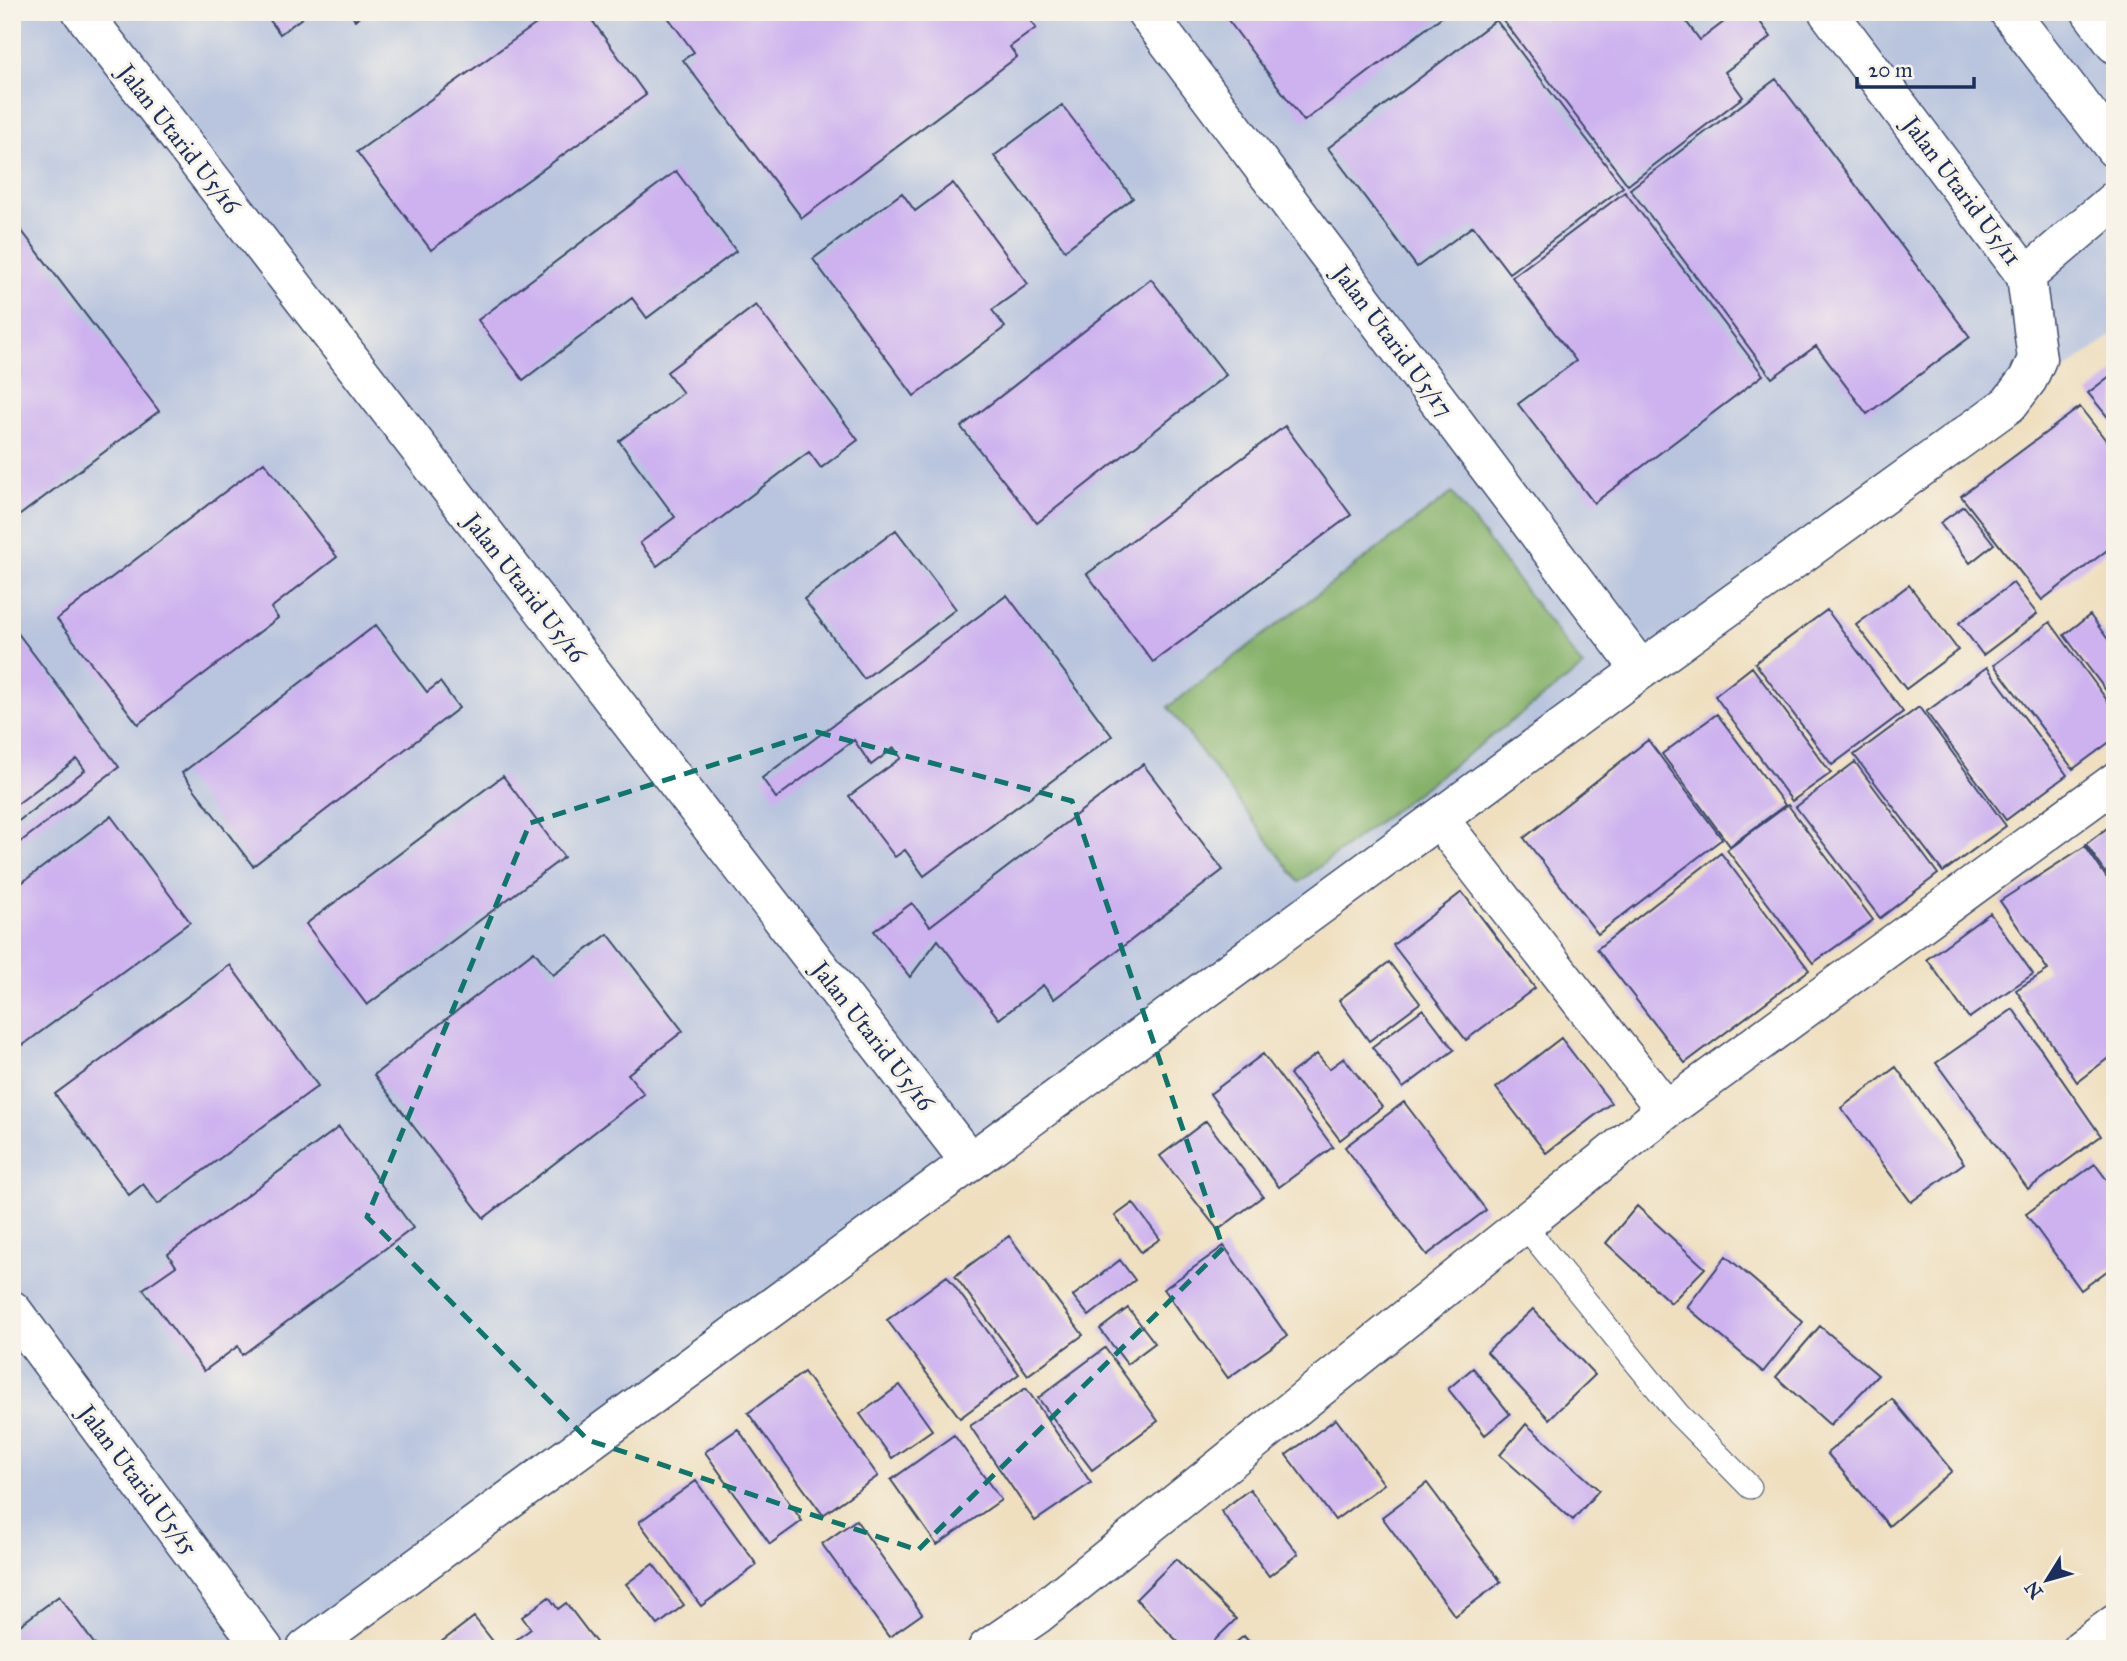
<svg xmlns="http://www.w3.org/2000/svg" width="2127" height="1661" viewBox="0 0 2127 1661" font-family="'IM FELL Great Primer',serif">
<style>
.industrial{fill:#b9c5de}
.forest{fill:#85b169;stroke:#507064;stroke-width:2}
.building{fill:#cdb2ef}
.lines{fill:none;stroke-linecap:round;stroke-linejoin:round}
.service-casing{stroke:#3b496d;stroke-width:25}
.minor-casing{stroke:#3b496d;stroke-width:41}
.tertiary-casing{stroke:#3b496d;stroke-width:41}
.service{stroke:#fff;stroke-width:23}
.minor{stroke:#fff;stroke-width:38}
.tertiary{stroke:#fff;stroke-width:38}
.marked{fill:none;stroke:#0f766e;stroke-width:5;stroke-dasharray:14 9;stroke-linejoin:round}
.labels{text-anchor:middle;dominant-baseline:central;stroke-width:6;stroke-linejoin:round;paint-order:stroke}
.street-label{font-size:24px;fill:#1b2f5e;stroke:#f7f3e8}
</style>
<rect width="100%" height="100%" fill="#f7f3e8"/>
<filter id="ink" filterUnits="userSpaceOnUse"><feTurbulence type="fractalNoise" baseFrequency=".0143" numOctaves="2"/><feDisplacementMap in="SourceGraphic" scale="14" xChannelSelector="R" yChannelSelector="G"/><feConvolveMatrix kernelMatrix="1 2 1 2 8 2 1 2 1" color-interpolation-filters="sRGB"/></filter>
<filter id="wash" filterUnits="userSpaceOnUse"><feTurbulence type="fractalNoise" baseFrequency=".00686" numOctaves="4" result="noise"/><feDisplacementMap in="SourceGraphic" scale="28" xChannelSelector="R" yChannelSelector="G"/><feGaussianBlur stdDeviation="1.57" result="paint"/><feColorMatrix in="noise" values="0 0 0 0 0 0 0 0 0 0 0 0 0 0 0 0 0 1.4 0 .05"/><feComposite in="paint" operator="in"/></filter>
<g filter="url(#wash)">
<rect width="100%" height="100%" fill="#efdfbf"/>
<path class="industrial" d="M12,12H2115V333L324,1649H12Z"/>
<path class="forest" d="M1452,493L1583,667L1299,882L1168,707Z"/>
<g id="blocks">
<path class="building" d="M264,12H310L280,34Z
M349,12H366L355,20Z
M553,12H586L646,95L431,250L357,152Z
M664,12H1024L1036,28L1010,47L1017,57L802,218L683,60L694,52Z
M1222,12H1448L1304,121Z
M1514,12H1679L1700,40L1737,12H1753L1771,37L1725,72L1743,97L1628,185L1503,20Z
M1496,20L1623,187L1509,273L1473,226L1417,267L1328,148Z
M1776,79L1970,337L1867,414L1816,346L1772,378L1630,189Z
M1062,105L1133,198L1065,250L994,156Z
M676,171L736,251L647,318L632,298L523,380L478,320Z
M953,183L1028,284L992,310L1005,327L914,396L813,259L902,193L915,211Z
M1625,192L1763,375L1594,503L1518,404L1576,361L1512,277Z
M12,218L159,411L12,521Z
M1151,279L1226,375L1037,523L961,427Z
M756,305L858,440L821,468L809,452L657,566L640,543L675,517L619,441L683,393L667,372Z
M2115,372V426L2088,393Z
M2080,407L2115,452V544L2042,600L1961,496Z
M1285,426L1351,515L1153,662L1087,574Z
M264,462L337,557L271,608L278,618L138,724L57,619Z
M1964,506L1994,544L1970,563L1940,523Z
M896,530L956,609L864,679L804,599Z
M2013,583L2037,614L1983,655L1959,623Z
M1909,585L1958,650L1906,689L1856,625Z
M1007,595L1112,736L924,876L905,850L895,857L849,796L901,758L894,748L871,765L854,740L776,798L762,778Z
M1827,610L1903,712L1832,765L1755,663Z
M2090,615L2115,649V694L2111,697L2064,635Z
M2050,622L2115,711V738L2073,769L1994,665Z
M376,625L427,692L440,682L459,708L253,866L182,773Z
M14,628L119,767L15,846L12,843V826L85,770L77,759L12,808Z
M1752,667L1831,773L1792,801L1715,696Z
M1987,667L2067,775L2006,820L1926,712Z
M1919,707L2006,826L1943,872L1854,755Z
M1717,714L1785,805L1730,846L1662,754Z
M1648,740L1722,839L1598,934L1524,838Z
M1855,762L1938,874L1880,918L1796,807Z
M1143,764L1223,870L1054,999L1043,985L999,1019L938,940L910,977L874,931L912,903L930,926Z
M503,776L564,857L367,1005L306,924Z
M1788,805L1873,920L1813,963L1727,850Z
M111,816L190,922L12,1053V890Z
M2115,822V886L2086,844Z
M2085,846L2115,890V1053L2077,1082L2016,990L2048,970L2000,901Z
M1721,853L1809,970L1685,1063L1597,949Z
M1462,892L1535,988L1466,1040L1393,945Z
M1990,913L2033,974L1969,1018L1927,959Z
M608,934L683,1031L628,1074L644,1094L484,1218L374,1075L534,951L553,975Z
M1389,962L1420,1003L1369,1041L1339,1000Z
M230,965L318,1086L158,1204L143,1184L129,1195L55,1094Z
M1423,1009L1454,1050L1403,1088L1372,1047Z
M2013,1009L2101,1136L2028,1189L1936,1063Z
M1561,1038L1611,1103L1546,1153L1496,1088Z
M1263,1054L1333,1147L1279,1187L1210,1094Z
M1317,1054L1329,1069L1344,1058L1382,1107L1340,1140L1290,1074Z
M1896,1067L1964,1163L1911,1202L1841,1108Z
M1404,1102L1486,1210L1427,1255L1345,1147Z
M1206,1121L1263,1196L1218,1230L1160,1156Z
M339,1127L413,1228L242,1355L238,1346L204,1371L143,1289L176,1266L168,1254Z
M2095,1164L2115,1191V1265L2081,1290L2026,1214Z
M1133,1203L1160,1239L1141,1252L1115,1216Z
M1637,1206L1705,1268L1671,1303L1606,1243Z
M1009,1236L1083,1335L1028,1375L955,1276Z
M1224,1246L1287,1336L1228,1378L1164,1289Z
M1726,1256L1803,1322L1763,1372L1687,1307Z
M1120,1260L1135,1280L1089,1316L1073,1296Z
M947,1276L1019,1374L960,1418L887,1320Z
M1128,1308L1155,1343L1127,1364L1100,1329Z
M1533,1309L1595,1375L1549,1419L1487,1352Z
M1820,1326L1878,1375L1830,1425L1776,1377Z
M1105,1348L1158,1421L1092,1470L1038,1398Z
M1473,1368L1510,1414L1485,1435L1448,1389Z
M804,1372L878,1476L823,1515L748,1413Z
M900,1385L932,1430L892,1458L860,1414Z
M1026,1388L1091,1483L1035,1521L970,1426Z
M1892,1399L1952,1471L1889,1526L1827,1453Z
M1336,1419L1384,1484L1335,1520L1286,1455Z
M1526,1424L1599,1490L1573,1520L1500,1455Z
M738,1429L802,1521L770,1544L705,1452Z
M954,1435L1001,1500L937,1545L891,1480Z
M696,1481L757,1565L701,1606L639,1522Z
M1427,1483L1501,1582L1455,1616L1382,1517Z
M1250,1489L1298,1554L1269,1576L1221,1511Z
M856,1520L922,1614L889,1637L822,1544Z
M1176,1559L1236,1619L1206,1649H1185L1136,1599Z
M653,1564L684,1605L658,1625L626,1584Z
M59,1596L98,1649H12V1631Z
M549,1597L558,1609L566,1603L601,1649H513L510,1644L531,1629L522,1617Z
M474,1617L499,1649H432Z
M1244,1636L1255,1649H1228Z"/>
</g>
</g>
<g filter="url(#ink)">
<use href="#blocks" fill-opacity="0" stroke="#3b496d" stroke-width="2"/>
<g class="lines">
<defs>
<path id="service" d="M1523,1224L1678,1414L1750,1487"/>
<path id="minor" d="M82,12L970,1162
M1146,12L1641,670
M1828,12L2026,276L2115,200
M1439,819L1666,1110
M12,1310L264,1649
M306,1649L1641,670L2009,404L2028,379L2037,359L2026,276
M987,1649L1038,1614L1666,1110L2115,782"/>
<path id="tertiary" d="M2009,12L2115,149
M2091,12L2115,44
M2081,1649L2115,1624"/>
</defs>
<use href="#service" class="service-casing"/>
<use href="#minor" class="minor-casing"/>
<use href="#tertiary" class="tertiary-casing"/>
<use href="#service" class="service"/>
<use href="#minor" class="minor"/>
<use href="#tertiary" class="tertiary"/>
</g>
</g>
<path class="marked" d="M817,732L1072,801L1223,1248L918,1550L588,1440L367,1217L530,823Z"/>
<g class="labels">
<g class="street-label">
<text transform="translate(179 139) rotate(52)">Jalan Utarid U5/16</text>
<text transform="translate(1962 191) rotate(53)">Jalan Utarid U5/11</text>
<text transform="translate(1393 341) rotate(53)">Jalan Utarid U5/17</text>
<text transform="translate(525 588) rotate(52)">Jalan Utarid U5/16</text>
<text transform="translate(873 1036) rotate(52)">Jalan Utarid U5/16</text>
<text transform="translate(138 1480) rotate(53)">Jalan Utarid U5/15</text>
</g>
</g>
<rect width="2127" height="1661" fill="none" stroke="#f7f3e8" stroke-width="42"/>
<g transform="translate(2047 1580) rotate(233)" stroke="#f7f3e8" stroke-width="5" paint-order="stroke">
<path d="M0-5L12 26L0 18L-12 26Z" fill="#1b2f5e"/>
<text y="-10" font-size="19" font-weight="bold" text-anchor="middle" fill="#1b2f5e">N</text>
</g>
<path d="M1857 77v10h117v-10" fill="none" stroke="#1b2f5e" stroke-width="3.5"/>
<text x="1868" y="77" font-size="21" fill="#1b2f5e" stroke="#f7f3e8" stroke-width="5" paint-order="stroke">20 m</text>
</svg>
